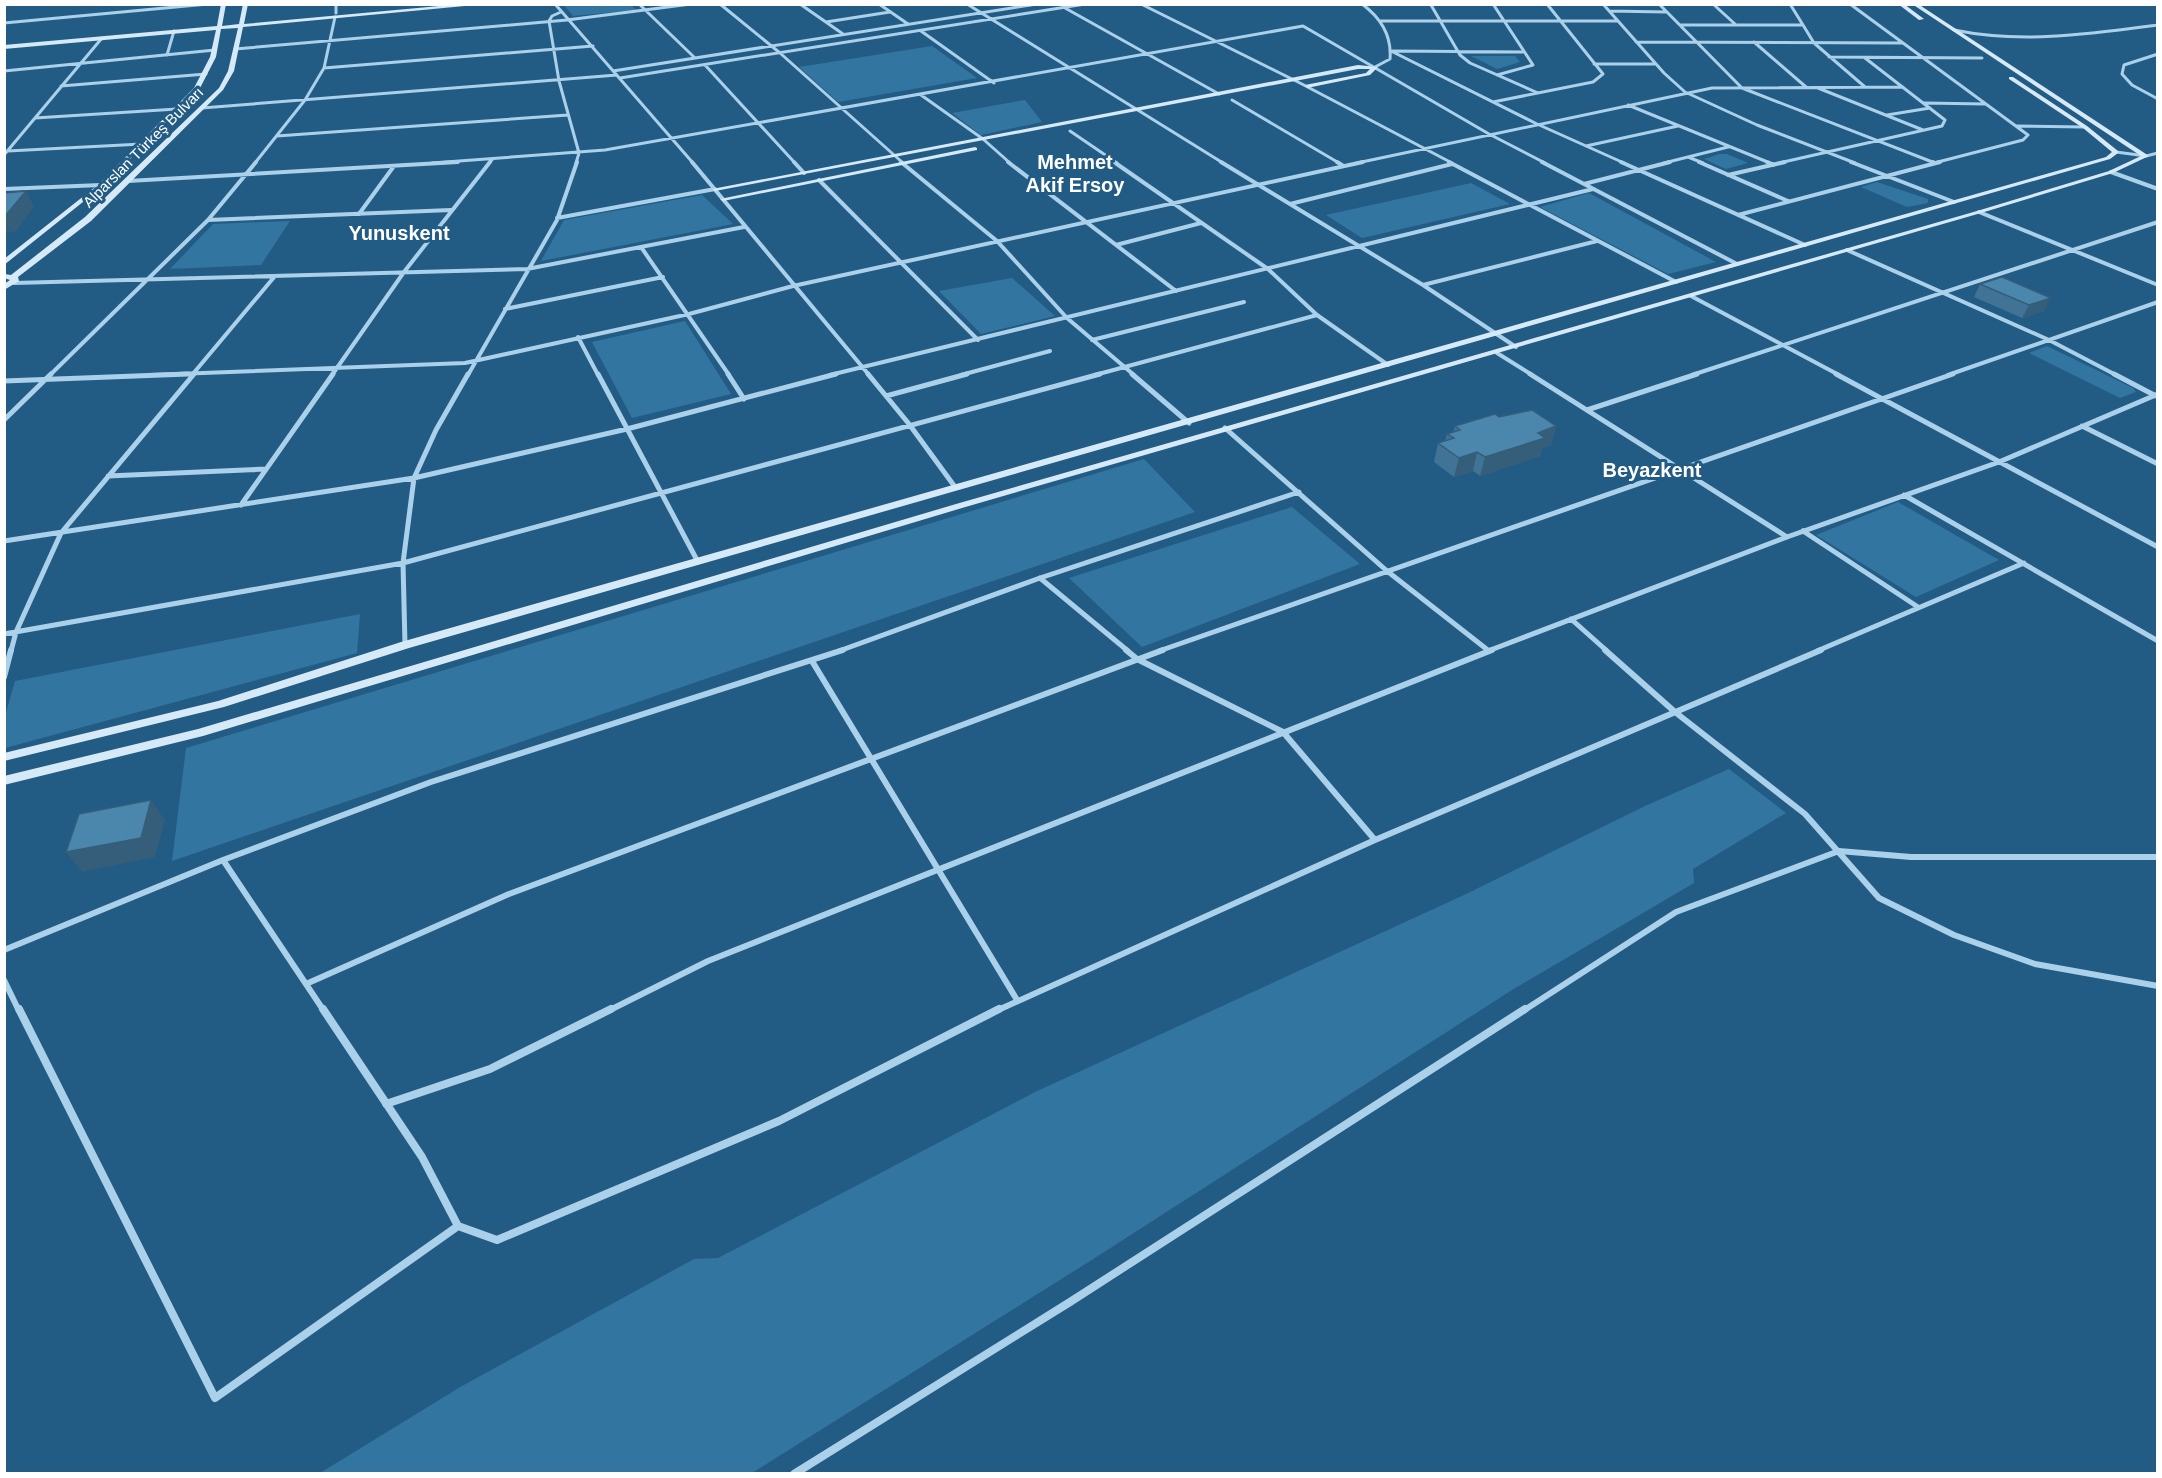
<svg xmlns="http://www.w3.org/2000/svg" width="2162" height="1478" viewBox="0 0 2162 1478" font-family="Arial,sans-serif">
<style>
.green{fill:#3375a1}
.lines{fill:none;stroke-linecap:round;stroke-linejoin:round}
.street-far4{stroke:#abd0e9;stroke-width:3}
.street-far3{stroke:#abd0e9;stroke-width:4}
.street-far2{stroke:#abd0e9;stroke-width:5}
.street-far1{stroke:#abd0e9;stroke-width:6}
.street{stroke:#abd0e9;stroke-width:8}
.secondary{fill:#d6e9f7;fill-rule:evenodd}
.wall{fill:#407395}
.shaded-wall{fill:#345e79}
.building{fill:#4b86ad;stroke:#345e79;stroke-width:1.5}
.labels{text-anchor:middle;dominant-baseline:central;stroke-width:6;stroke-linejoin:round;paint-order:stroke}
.far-street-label{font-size:15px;fill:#fff;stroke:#225c85}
.far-district-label{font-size:20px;font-weight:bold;fill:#fff;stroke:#225c85}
</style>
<rect width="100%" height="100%" fill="#225c85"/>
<path class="green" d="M564,5H631L636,10L573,16Z
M932,46L977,78L838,102L799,67Z
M1471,56H1515L1520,62L1497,69Z
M1025,100L1042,122L981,135L952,113Z
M1720,154H1727L1748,163L1726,169L1704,159Z
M1877,182L1928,199V203L1907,207L1861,187Z
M1471,183L1510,204L1362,238L1326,215Z
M1589,193L1716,262L1668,274L1540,207Z
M702,195L733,224L541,261L564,220Z
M290,221L261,265L170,269L213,224Z
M1012,278L1055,316L981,334L939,291Z
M685,321L731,394L632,418L592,342Z
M2047,346L2133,388L2136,392L2120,398L2029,353Z
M1144,459L1195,512L172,861L186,748Z
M1898,502L1999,560L1916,597L1816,535Z
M1292,507L1360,564L1142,647L1069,578Z
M360,614L357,653L5,748V716L15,681Z
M1729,769L1786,813L1693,869L1694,883L1512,990L1087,1263L752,1473H320L462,1386L694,1259L718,1258L1035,1092L1464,895L1645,806Z"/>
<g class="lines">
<path class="street-far4" d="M336,4V13
M555,4L693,163
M639,4L695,58
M720,4L780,53L903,163
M800,4L843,34
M879,4L908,24
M967,4L1223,163
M1141,4L1300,83L1452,163
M1362,4C1381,18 1392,35 1390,59L1375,67
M1384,4H1487
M1493,4L1533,65L1497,75
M1603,4L1664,73L1685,92L1757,125L1855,163
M1659,4L1742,88L1935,163
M1713,4L1735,24
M1850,4L2028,135L2023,140L1934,163
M4,5L11,4
M1431,5L1460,55L1470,63L1538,93
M1065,8L1219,94
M1609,11L1666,12
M561,12L552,16L549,21L559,81L579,153L576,163
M1381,21H1617
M826,22L890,12
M4,23L208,4
M1680,25H1803L1790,4
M1803,25L1814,43L1865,87
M1954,30C2022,44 2090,34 2158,25
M921,31L994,83
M1636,42L1903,43
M1754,42L1806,87
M235,49L567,20L691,4
M1391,51L1537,124L1624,163
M1392,51L1524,52
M2158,54L2124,65L2122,74L2132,85L2158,99
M167,55L174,31
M1829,57L1982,58
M1594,64H1656
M705,65L795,163
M324,68L593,46
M4,71L215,50
M613,71L1037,4
M620,78L1085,4
M61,86L206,74
M1818,88L1923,130
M921,95L983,139L1010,163
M1232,100L1339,163
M1493,102L1593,82L1603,74L1547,4
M1924,103L1985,104
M1628,105L1770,163
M202,108L617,75
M1887,115L1930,108
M35,118L177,109
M2017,126L2085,127
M1070,131L1117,163
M277,136L568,115
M1586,146L1678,126
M8,151L142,144
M2116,152L2146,156L2158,153
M4,155L102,38
M1688,157L1703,163
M255,163L305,100L324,68L335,17
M432,163L605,150L1303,26L1489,134L1545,163
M489,163L492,160
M1357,163L1712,88L1903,87
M1664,163L1728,147
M1779,163L1942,126L1945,120L1865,58"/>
<path class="street-far3" d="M692,162L869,375
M794,162L804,173
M901,162L997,241L1067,318L1134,375
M1008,162L1176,291
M1114,162L1268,269L1317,315L1388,365
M1221,162L1423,285L1516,347
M1337,162L1342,165
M1449,162L1676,282
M1542,162L1737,264
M1621,162L1805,245
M1699,162L1788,201
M1767,162L1774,165
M1851,162L1954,202
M1932,162L1935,163
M2111,172L2158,189
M1728,175L1785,162
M819,180L978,340
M128,181L458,162
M1584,184L1670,162
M4,189L101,185
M1290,204L1452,164
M1979,212L2158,285
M359,214L394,166
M1738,215L1940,162
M557,218L715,189
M208,220L451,210
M1116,245L1201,223
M641,247L729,375
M1847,250L2049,340L2116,375
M14,283L527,269L744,227
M1423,285L1597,241
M1691,296L1839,375
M505,309L663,277
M578,337L598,375
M1092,340L1244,302
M1497,353L1532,375
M50,375L208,220L256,162
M150,375L465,363L689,314L793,286L1363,162
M192,375L275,276
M332,375L404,272L490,162
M468,375L557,220L577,162
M830,375L1593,189
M961,375L1050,351
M1095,375L1317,315
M1692,375L2158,222
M1948,375L2158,302"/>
<path class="street-far2" d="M598,374L698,562
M728,374L744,399
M868,374L909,424L955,487
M1132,374L1189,423
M1530,374L1787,537
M1836,374L2158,547
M2114,374L2156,396
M4,381L188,374
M886,396L967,374
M1587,410L1697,374
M4,420L51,374
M2082,426L2158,464
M1225,428L1387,571L1489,651
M108,476L266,469
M1904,495L2158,641
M241,505L333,374
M1803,531L1918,607
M4,541L414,478L627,429L836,374
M1040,578L1128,651
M1571,619L1607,651
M4,634L403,563L1100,374
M405,645L403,563L414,478L436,430L468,374
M11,651L16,632L61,533L194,374
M839,651L1040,578L1299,492
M1159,651L1953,374
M1488,651L1787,537L1999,462L2158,394
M1817,651L2024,563"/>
<path class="street-far1" d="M1126,650L1137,659L1283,732L1375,840
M1605,650L1675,712L1805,814L1879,898L1954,935L2035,964L2158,986
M812,661L1017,1000
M4,677L11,650
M223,860L431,782L843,650
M4,950L223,860L324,1011
M4,980L19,1011
M306,984L509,894L1163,650
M608,1011L708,961L1492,650
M996,1011L1375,840L1821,650
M1523,1011L1676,912L1839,851L1911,857H2158"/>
<path class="street" d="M19,1009L215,1398L458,1226
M323,1009L422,1157L458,1226L497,1240L779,1121L999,1009
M386,1104L490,1069L611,1009
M794,1474L1070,1302L1525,1009"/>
<path class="secondary" d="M221,4H226L222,26L239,24L243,4H248L244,24L461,4H486L243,27L234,71L223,90L91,221L18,277L19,281L4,290V284L10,280L4,278V274L11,275L85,217L219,88L228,71L238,28L221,29L216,57L199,90L103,186L4,265V259L99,184L194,88L210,57L216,30L4,49V45L217,26Z
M1898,4H1904L1924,19L1919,20Z
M1912,4H1918L2149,156L2113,173L1981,213L962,508L203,736L4,785V776L198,729L956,504L1977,211L2109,171L2141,156Z
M1358,65L1378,67L1370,75L1307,88L1305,85L1366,73L1370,69H1358L715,191L712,189Z
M2009,77H2013L2087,126L2118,151V153L2110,159L409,648L224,707L4,761V753L218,701L401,642L2106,157L2112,152L2083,128L2009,79Z
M975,147L977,148V150L723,201L720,199Z"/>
</g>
<path class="wall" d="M1980,284L2044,311L2022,318L1974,297Z
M1499,417L1556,426L1551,445L1542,448L1540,456L1480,476L1473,471L1454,477L1434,462L1438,443L1445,441L1447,434L1454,431L1455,426Z"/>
<path class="shaded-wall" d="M26,191L34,207L16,231L4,233V216Z
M2051,298L2044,311L2022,318L2029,305Z
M1556,426L1551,445L1542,448L1540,456L1480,476L1485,457L1538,433Z
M1477,452L1473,471L1454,477L1459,458Z
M151,800L165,820L155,857L82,872L66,852Z"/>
<path class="building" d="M26,191L6,215L4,216V193Z
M2002,277L2051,298L2029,305L1980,284Z
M1532,410L1556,426L1538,433L1545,438L1485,457L1477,452L1459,458L1438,443L1454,438L1447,434L1460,430L1455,426L1495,414L1499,417Z
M151,800L141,838L66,852L79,814Z"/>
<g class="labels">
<g class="far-street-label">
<text transform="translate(143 147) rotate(-45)">Alparslan Türkeş Bulvarı</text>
</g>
<g class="far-district-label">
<text x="1075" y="162">Mehmet<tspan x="1075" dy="23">Akif Ersoy</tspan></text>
<text x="399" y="233">Yunuskent</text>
<text x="1652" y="470">Beyazkent</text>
</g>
</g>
<rect width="2162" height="1478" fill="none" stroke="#ffffff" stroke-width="12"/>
</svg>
